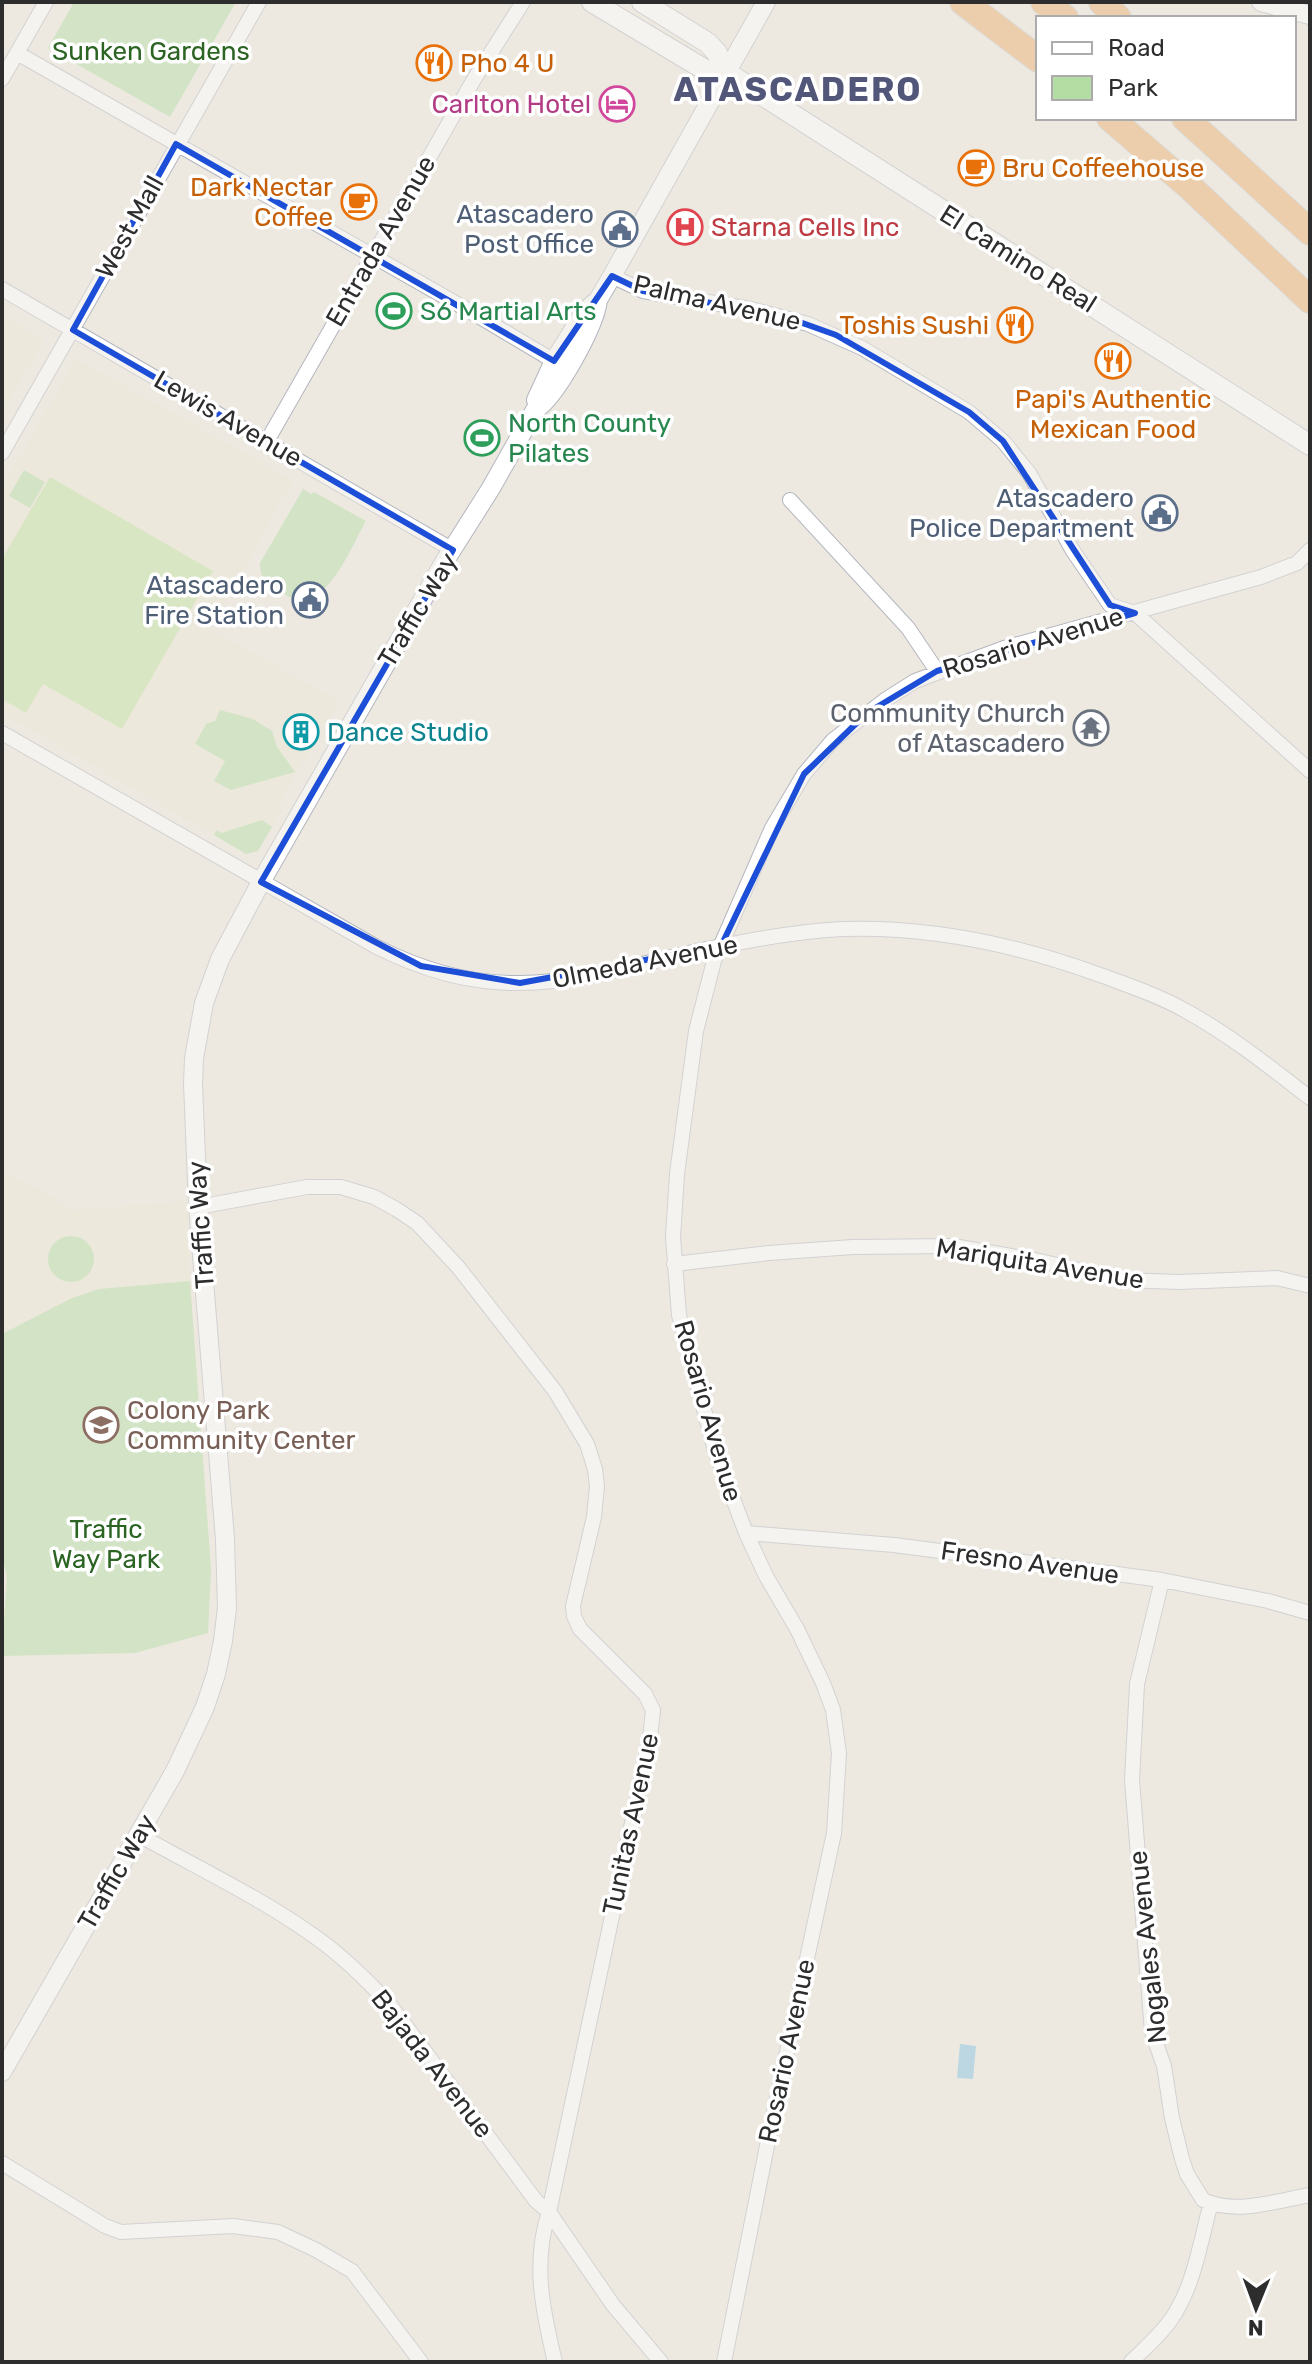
<svg xmlns="http://www.w3.org/2000/svg" width="1312" height="2364" viewBox="0 0 1312 2364" font-family="Rubik,sans-serif">
<style>
.education{fill:#ece6d3}
.green{fill:#b4dda4}
.pitch{fill:#c2e3a1}
.water{fill:#80c2e3}
.lines{fill:none;stroke-linecap:round;stroke-linejoin:round}
.minor-casing{stroke:#b4b6bf;stroke-width:16}
.tertiary-casing{stroke:#b4b6bf;stroke-width:20}
.secondary-casing{stroke:#b4b6bf;stroke-width:22}
.motorway-casing{stroke:#c8c8c8;stroke-width:28}
.minor{stroke:#fff;stroke-width:14}
.tertiary{stroke:#fff;stroke-width:18}
.secondary{stroke:#fff;stroke-width:20}
.motorway{stroke:#edad6c;stroke-width:26}
.marked{fill:none;stroke:#1d4ed8;stroke-width:6;stroke-linejoin:round}
.labels{text-anchor:middle;dominant-baseline:central;stroke-width:7;stroke-linejoin:round;paint-order:stroke}
.park-label{font-size:26px;fill:#2c6423;stroke:#fff}
.food-label{font-size:26px;fill:#c56008;stroke:#fff;text-anchor:start}
.hotel-label{font-size:26px;fill:#b23c85;stroke:#fff;text-anchor:end}
.service-label{font-size:26px;fill:#4e5e75;stroke:#fff;text-anchor:end}
.street-label{font-size:26px;fill:#2d2d2d;stroke:#fff}
.health-label{font-size:26px;fill:#be3a42;stroke:#fff;text-anchor:start}
.leisure-label{font-size:26px;fill:#27864d;stroke:#fff;text-anchor:start}
.worship-label{font-size:26px;fill:#5b616d;stroke:#fff;text-anchor:end}
.culture-label{font-size:26px;fill:#0d838f;stroke:#fff;text-anchor:start}
.education-label{font-size:26px;fill:#785e54;stroke:#fff;text-anchor:start}
.district-label{font-size:34px;font-weight:bold;letter-spacing:2px;fill:#525679;stroke:#fff}
</style>
<rect width="100%" height="100%" fill="#ede9e1"/>
<path class="education" d="M2,315L44,340L2,413Z
M76,359L293,480L210,629L339,701L277,806L282,810L258,851L246,854L2,713V487Z
M2,1173L34,1186L73,1210L187,1201L190,1281L211,1569L208,1633L135,1653L2,1656Z"/>
<path class="green" d="M74,2H236L170,117L48,48Z
M24,470L45,482L30,508L9,496Z
M303,489L311,494L314,492L366,521C352,545 331,602 298,600C292,599 286,595 281,592C267,585 260,579 260,563Z
M220,710L253,719L272,731L277,747L295,772L231,790L214,781L225,761L195,744L206,724L215,721Z
M262,820L272,827L258,851L246,854L214,835L217,830L221,833Z
M48 1259a23 23 0 1 1 46 0a23 23 0 1 1-46 0Z
M190,1281L211,1569L208,1633L135,1653L2,1656L7,1576L2,1557V1334L72,1298L99,1289Z"/>
<path class="pitch" d="M50,477L213,571L122,729L43,684L26,713L2,699V559Z"/>
<path class="water" d="M960,2044L976,2046L973,2079L957,2078Z"/>
<g class="lines">
<defs>
<path id="minor" d="M17,53L480,317L554,361
M2,79L46,2
M612,276L643,291L751,309L808,324L862,348L969,412L1003,441L1029,473L1073,551L1110,605L1135,613L1310,771
M2,289L453,550
M267,441L473,81L523,2
M2,453L259,2
M790,500L908,628L937,671
M2,733L375,946C420,969 468,984 520,983C588,983 655,958 722,946C761,938 802,931 842,929C931,926 1019,945 1103,976C1130,986 1160,996 1186,1011C1230,1035 1271,1068 1310,1098
M198,1207L307,1187H341L374,1197L396,1209L417,1223L458,1267L555,1391L587,1444L595,1469L597,1486L594,1517L573,1606L574,1616L580,1629L645,1694L653,1710L650,1738L549,2212C532,2263 543,2312 555,2362
M674,1264L769,1253L853,1247L953,1246L1035,1260L1123,1280L1179,1282L1277,1278L1310,1286
M746,1533L894,1545L1162,1580L1268,1601L1310,1613
M1162,1580L1137,1684L1132,1780L1152,2032L1164,2066L1172,2118L1182,2159L1187,2174L1203,2200C1236,2215 1276,2201 1310,2195
M139,1835C196,1867 261,1898 314,1936C343,1956 367,1980 391,2006L536,2201L549,2212L613,2305L661,2362
M2,2163L105,2226L121,2232L233,2226L278,2232L316,2250L352,2271L421,2362
M724,2362L771,2126L834,1833L839,1753L833,1710L823,1683L797,1629L766,1576L746,1533L715,1451L679,1315L673,1237L677,1174L696,1031L714,961L772,828L804,774L833,740L885,700L915,681L1004,648L1261,577L1297,563L1310,550
M1131,2362C1144,2349 1159,2336 1170,2321C1194,2288 1200,2242 1211,2203"/>
<path id="tertiary" d="M1261,2L1310,15
M536,400L554,361L585,311L598,300L612,276L766,2
M2,2072L175,1771L205,1707L216,1674L223,1641L227,1608L225,1539L198,1207L193,1084L194,1058L204,1003L220,959L261,882L443,564L491,488L535,410C556,397 595,326 598,300"/>
<path id="secondary" d="M592,2L707,71L726,72L1310,445
M642,2L708,43L717,53L726,72"/>
<path id="motorway" d="M963,2L1038,59
M1044,2L1065,18
M1102,2L1118,18
M1110,118L1191,188L1310,300
M1185,118L1310,232"/>
</defs>
<use href="#minor" class="minor-casing"/>
<use href="#tertiary" class="tertiary-casing"/>
<use href="#secondary" class="secondary-casing"/>
<use href="#motorway" class="motorway-casing"/>
<use href="#minor" class="minor"/>
<use href="#tertiary" class="tertiary"/>
<use href="#secondary" class="secondary"/>
<use href="#motorway" class="motorway"/>
</g>
<path d="M0 0H1312V2364H0ZM176,144L554,361L612,276L643,291L780,315L836,335L969,412L1003,441L1110,605L1135,613L937,671L867,713L804,774L721,946L520,983L421,966L261,882L453,550L73,330Z" fill="#ede9e1" fill-opacity=".55" fill-rule="evenodd"/>
<path class="marked" d="M176,144L554,361L612,276L643,291L780,315L836,335L969,412L1003,441L1110,605L1135,613L937,671L867,713L804,774L721,946L520,983L421,966L261,882L453,550L73,330Z"/>
<defs>
<symbol id="restaurant-ring" viewBox="-11 -11 22 22"><circle r="9.5" fill="#fff" stroke="#e8710a" stroke-width="1.5"/><path d="M-5-6h1v4h1v-4h1v4h1v-4h1v5L-1.5 .5V6h-2V.5L-5-1ZM5-6V6H3V1.5H1.5Q1.5-4 5-6Z" fill="#e8710a"/></symbol>
<symbol id="hotel-ring" viewBox="-11 -11 22 22"><circle r="9.5" fill="#fff" stroke="#d1479c" stroke-width="1.5"/><path d="M-6-4.5h1.5V1H6V5H4.5V3h-9V5H-6ZM-4 0a1.8 1.8 0 1 1 3.6 0ZM.5 0V-2.5h3Q6-2.5 6 0Z" fill="#d1479c"/></symbol>
<symbol id="cafe-ring" viewBox="-11 -11 22 22"><circle r="9.5" fill="#fff" stroke="#e8710a" stroke-width="1.5"/><path d="M-5.5-4.5H6V0H3Q3 3.5 0 3.5H-2.5Q-5.5 3.5-5.5 0ZM3-3.2v2h1.7v-2ZM-6 4.5H4V6H-6Z" fill="#e8710a"/></symbol>
<symbol id="hospital-ring" viewBox="-11 -11 22 22"><circle r="9.5" fill="#fff" stroke="#e0444e" stroke-width="1.5"/><path d="M-5-5h3v3.5h4V-5h3V5h-3V1.5h-4V5h-3Z" fill="#e0444e"/></symbol>
<symbol id="civic-ring" viewBox="-11 -11 22 22"><circle r="9.5" fill="#fff" stroke="#5c6f8a" stroke-width="1.5"/><path d="M-.6-6.5H3V-4.5H.6V-3L4-1V1h2V6H-6V1h2V-1L-.6-3ZM-1.2 2.5V6h2.4V2.5Z" fill="#5c6f8a"/></symbol>
<symbol id="stadium-ring" viewBox="-11 -11 22 22"><circle r="9.5" fill="#fff" stroke="#2e9e5b" stroke-width="1.5"/><path d="M0-5a6.5 5 0 1 0 0 10a6.5 5 0 1 0 0-10ZM-3.5-1.8h7v3.6h-7Z" fill="#2e9e5b"/></symbol>
<symbol id="temple-ring" viewBox="-11 -11 22 22"><circle r="9.5" fill="#fff" stroke="#6b7280" stroke-width="1.5"/><path d="M0-6L5-2H3V0L6.5 2.5H4V6H1.5V3h-3V6H-4V2.5H-6.5L-3 0V-2H-5Z" fill="#6b7280"/></symbol>
<symbol id="building-ring" viewBox="-11 -11 22 22"><circle r="9.5" fill="#fff" stroke="#0f9aa8" stroke-width="1.5"/><path d="M-4-6H4V6H1V3H-1V6H-4ZM-2.5-4.3h1.7v1.8h-1.7ZM.8-4.3h1.7v1.8H.8ZM-2.5-1h1.7V.8h-1.7ZM.8-1h1.7V.8H.8Z" fill="#0f9aa8"/></symbol>
<symbol id="school-ring" viewBox="-11 -11 22 22"><circle r="9.5" fill="#fff" stroke="#8d6e63" stroke-width="1.5"/><path d="M0-5L7-2L0 1L-7-2ZM-4 1L0 2.5L4 1V4Q0 6-4 4Z" fill="#8d6e63"/></symbol>
</defs>
<g fill-rule="evenodd">
<use href="#restaurant-ring" x="414" y="43" width="40" height="40"/>
<use href="#hotel-ring" x="597" y="84" width="40" height="40"/>
<use href="#cafe-ring" x="956" y="148" width="40" height="40"/>
<use href="#cafe-ring" x="339" y="182" width="40" height="40"/>
<use href="#hospital-ring" x="665" y="207" width="40" height="40"/>
<use href="#civic-ring" x="600" y="209" width="40" height="40"/>
<use href="#stadium-ring" x="374" y="291" width="40" height="40"/>
<use href="#restaurant-ring" x="995" y="305" width="40" height="40"/>
<use href="#restaurant-ring" x="1093" y="341" width="40" height="40"/>
<use href="#stadium-ring" x="462" y="418" width="40" height="40"/>
<use href="#civic-ring" x="1140" y="493" width="40" height="40"/>
<use href="#civic-ring" x="290" y="580" width="40" height="40"/>
<use href="#temple-ring" x="1071" y="708" width="40" height="40"/>
<use href="#building-ring" x="281" y="712" width="40" height="40"/>
<use href="#school-ring" x="81" y="1405" width="40" height="40"/>
</g>
<g class="labels">
<g class="park-label">
<text x="151" y="51">Sunken Gardens</text>
<text x="106" y="1529">Traffic<tspan x="106" dy="30">Way Park</tspan></text>
</g>
<g class="food-label">
<text x="460" y="63">Pho 4 U</text>
<text x="1002" y="168">Bru Coffeehouse</text>
<text x="333" y="187" text-anchor="end">Dark Nectar<tspan x="333" dy="30">Coffee</tspan></text>
<text x="989" y="325" text-anchor="end">Toshis Sushi</text>
<text x="1113" y="399" text-anchor="middle">Papi's Authentic<tspan x="1113" dy="30">Mexican Food</tspan></text>
</g>
<g class="hotel-label">
<text x="591" y="104">Carlton Hotel</text>
</g>
<g class="service-label">
<text x="594" y="214">Atascadero<tspan x="594" dy="30">Post Office</tspan></text>
<text x="1134" y="498">Atascadero<tspan x="1134" dy="30">Police Department</tspan></text>
<text x="284" y="585">Atascadero<tspan x="284" dy="30">Fire Station</tspan></text>
</g>
<g class="street-label">
<text transform="translate(130 227) rotate(-61)">West Mall</text>
<text transform="translate(381 241) rotate(-60)">Entrada Avenue</text>
<text transform="translate(1018 259) rotate(32)">El Camino Real</text>
<text transform="translate(717 303) rotate(13)">Palma Avenue</text>
<text transform="translate(228 419) rotate(30)">Lewis Avenue</text>
<text transform="translate(418 610) rotate(-59)">Traffic Way</text>
<text transform="translate(1033 643) rotate(-17)">Rosario Avenue</text>
<text transform="translate(645 962) rotate(-11)">Olmeda Avenue</text>
<text transform="translate(201 1225) rotate(-94)">Traffic Way</text>
<text transform="translate(1040 1264) rotate(9)">Mariquita Avenue</text>
<text transform="translate(708 1411) rotate(74)">Rosario Avenue</text>
<text transform="translate(1030 1563) rotate(8)">Fresno Avenue</text>
<text transform="translate(631 1824) rotate(-78)">Tunitas Avenue</text>
<text transform="translate(117 1872) rotate(-60)">Traffic Way</text>
<text transform="translate(1148 1947) rotate(-96)">Nogales Avenue</text>
<text transform="translate(787 2051) rotate(-78)">Rosario Avenue</text>
<text transform="translate(432 2064) rotate(52)">Bajada Avenue</text>
</g>
<g class="health-label">
<text x="711" y="227">Starna Cells Inc</text>
</g>
<g class="leisure-label">
<text x="420" y="311">S6 Martial Arts</text>
<text x="508" y="423">North County<tspan x="508" dy="30">Pilates</tspan></text>
</g>
<g class="worship-label">
<text x="1065" y="713">Community Church<tspan x="1065" dy="30">of Atascadero</tspan></text>
</g>
<g class="culture-label">
<text x="327" y="732">Dance Studio</text>
</g>
<g class="education-label">
<text x="127" y="1410">Colony Park<tspan x="127" dy="30">Community Center</tspan></text>
</g>
<g class="district-label">
<text x="798" y="89">ATASCADERO</text>
</g>
</g>
<rect width="1312" height="2364" fill="none" stroke="#2d2d2d" stroke-width="8"/>
<rect x="1036" y="16" width="260" height="104" fill="#ffffff" stroke="#ababab" stroke-width="2"/>
<rect x="1052" y="42" width="40" height="12" fill="#ffffff" stroke="#ababab" stroke-width="2"/>
<text x="1108" y="56" font-size="24" fill="#2d2d2d">Road</text>
<rect x="1052" y="76" width="40" height="24" fill="#b4dda4" stroke="#ababab" stroke-width="2"/>
<text x="1108" y="96" font-size="24" fill="#2d2d2d">Park</text>
<g transform="translate(1256 2308) rotate(181)" stroke="#ffffff" stroke-width="6" paint-order="stroke">
<path d="M0-6L14 30L0 20L-14 30Z" fill="#2d2d2d"/>
<text y="-12" font-size="22" font-weight="bold" text-anchor="middle" fill="#2d2d2d">N</text>
</g>
</svg>
